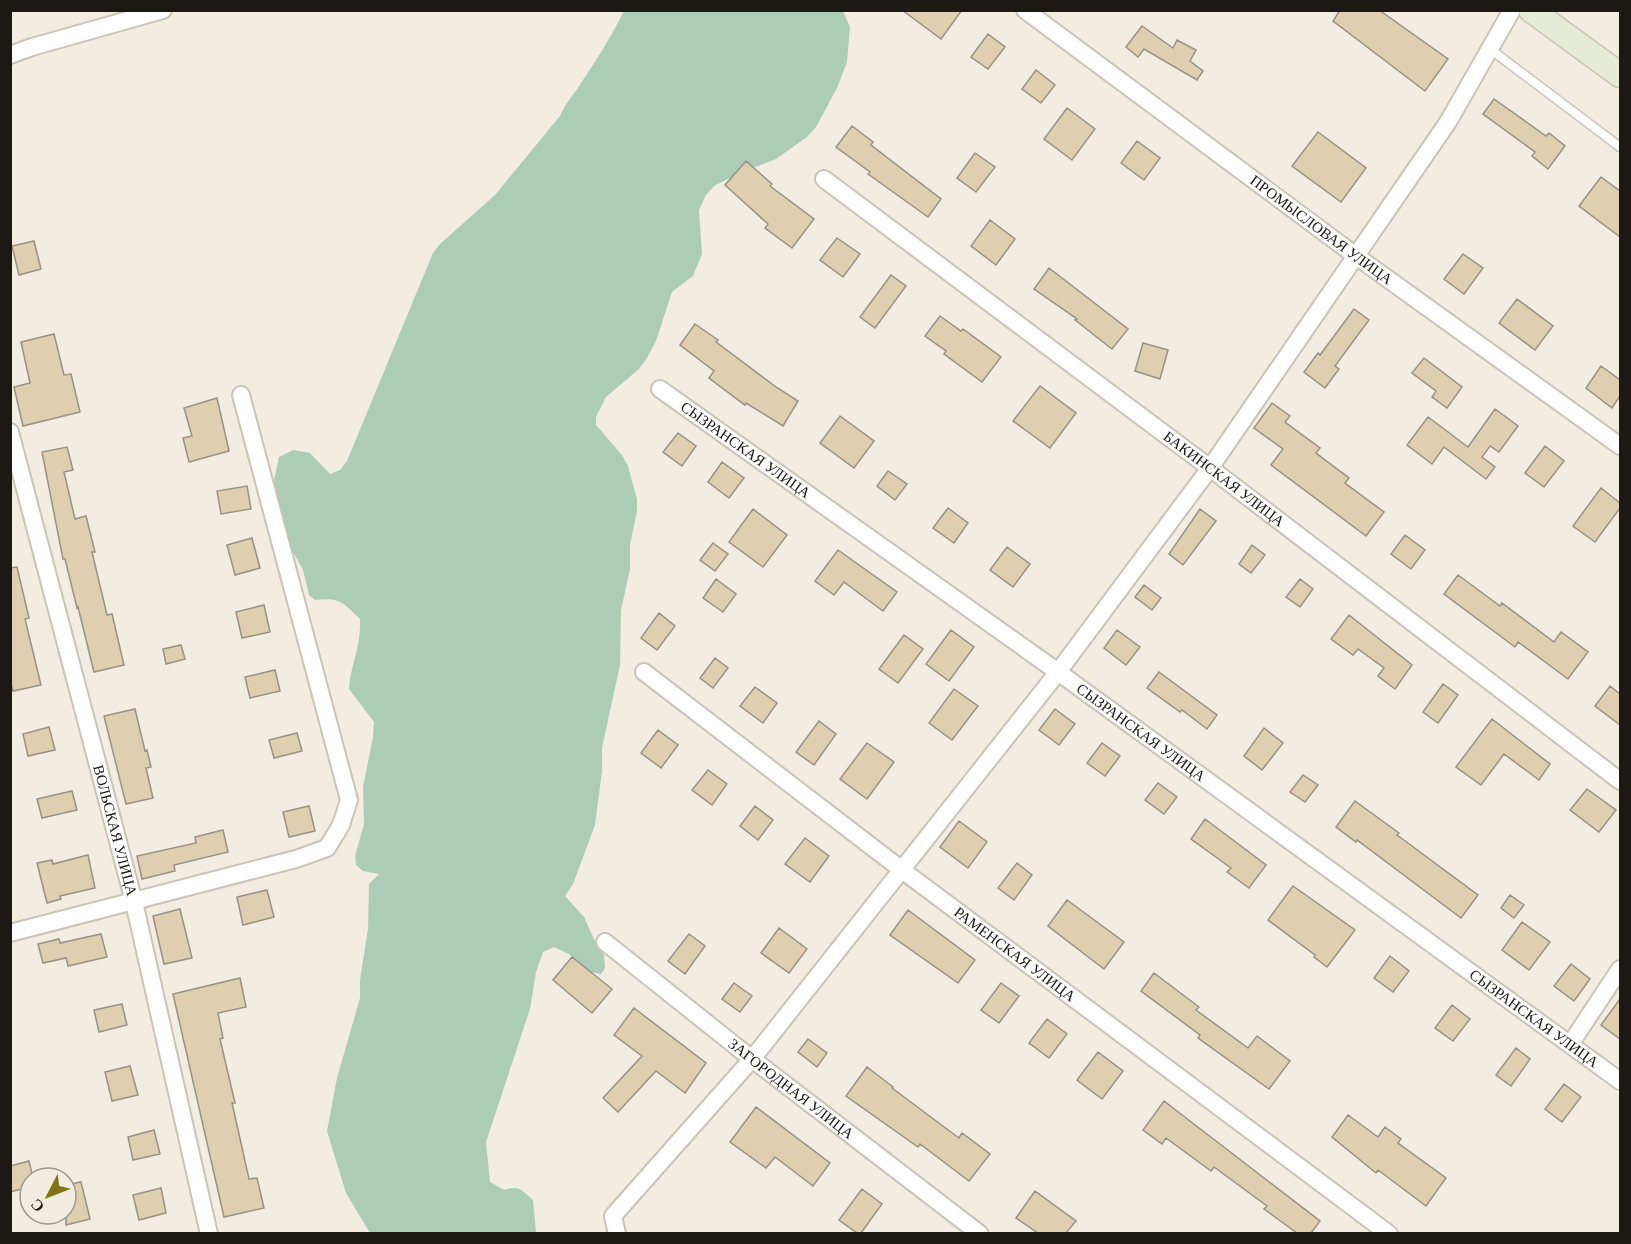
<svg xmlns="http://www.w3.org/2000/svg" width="1631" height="1244" viewBox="0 0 1631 1244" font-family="'Times New Roman',serif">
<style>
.green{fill:#acccb7}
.building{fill:#dfceaf;stroke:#979186;stroke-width:1.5}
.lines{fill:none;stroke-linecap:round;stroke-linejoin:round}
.lane-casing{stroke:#cac4b8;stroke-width:11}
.street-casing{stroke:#cac4b8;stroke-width:20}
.secondary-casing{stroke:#cac4b8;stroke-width:27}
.lane{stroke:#fff;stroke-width:8}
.street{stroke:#fff;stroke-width:16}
.secondary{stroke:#e6ebd6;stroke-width:24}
.labels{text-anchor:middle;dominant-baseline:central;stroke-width:6;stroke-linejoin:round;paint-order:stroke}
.street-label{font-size:15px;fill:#1c1915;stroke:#f3ece0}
</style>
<rect width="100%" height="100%" fill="#f3ece0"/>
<path class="green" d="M624,11H843L850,27L847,62L837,88L816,127L807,137L776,159L740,173L714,186L706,195L699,210L702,254L693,276L672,292L656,341L647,358L639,369L606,397L596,417V425L622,455L628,466L637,499V511L630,545V569L621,610L620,665L602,748V771L595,825L573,884L565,896L584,917L597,946L604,955L605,968L601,974L590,972L569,954L554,947L543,952L536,972L530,1009L486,1142L490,1182L504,1190C520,1185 521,1190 533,1200L536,1233H370L346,1193L327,1131L337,1078L360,998V980L368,929L369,884L379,874L363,871L356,865L355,856L364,824L363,787L373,737L374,722L349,689C351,663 361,648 360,619C343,603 341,597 315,600L309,595L303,570L282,532L272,491L279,457L293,450L310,453L330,474L340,470L347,461L433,253L440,244L495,195L560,116C566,102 575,93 583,80C598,58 612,35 624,11Z"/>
<path class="building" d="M902,10H962L941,39Z
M1340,10H1379L1448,59L1425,91L1333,21Z
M1142,26L1173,48L1177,40L1196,50L1190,61L1203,71L1197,80L1144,49L1138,57L1126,47Z
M988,34L1005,47L988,69L971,57Z
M1036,70L1055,85L1041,103L1022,89Z
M1494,99L1546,136L1549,133L1565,146L1548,169L1532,156L1535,152L1483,114Z
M1067,108L1095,129L1072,160L1044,139Z
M852,126L873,142L871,145L941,199L928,217L868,174L870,172L836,147Z
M1318,132L1366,168L1341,202L1292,166Z
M1137,141L1160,158L1144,180L1121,163Z
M975,153L995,167L976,192L957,178Z
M746,161L772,184L770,186L814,219L792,248L765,228L768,224L725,185Z
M1601,177L1620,191V237L1579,206Z
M990,220L1015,239L996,265L971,246Z
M837,238L860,254L843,277L820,260Z
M34,241L41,269L19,275L12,246Z
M1463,254L1483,268L1464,294L1444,279Z
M1049,268L1128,329L1112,349L1075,320L1077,319L1034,289Z
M891,275L906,286L875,328L860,317Z
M1517,299L1553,326L1535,350L1499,323Z
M1354,309L1369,320L1335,366L1339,369L1325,388L1304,372L1318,353L1320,355Z
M940,316L961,331L963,329L1001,357L982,382L944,354L946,351L925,336Z
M695,324L718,340L716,342L776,387L798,401L783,426L746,403L745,405L709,378L714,371L680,345Z
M54,334L64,375L71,374L80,412L23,426L14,387L30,383L21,342Z
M1143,343L1168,350L1160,379L1135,371Z
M1424,358L1462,387L1447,408L1432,397L1436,391L1412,373Z
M1601,366L1620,380V396L1612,408L1586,388Z
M1040,386L1076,413L1050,448L1013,421Z
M217,398L229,451L189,462L183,438L192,436L184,408Z
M1272,403L1290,416L1285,422L1320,448L1316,453L1349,478L1345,483L1384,512L1366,536L1271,465L1283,449L1254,428Z
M1495,409L1518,426L1499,452L1490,446L1482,457L1495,467L1486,479L1444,447L1432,464L1407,445L1428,417L1468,447Z
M840,416L874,441L854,468L820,443Z
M678,433L696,446L682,466L663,452Z
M1545,446L1564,461L1544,487L1525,473Z
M67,447L73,470L64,472L75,519L86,516L95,552H92L107,615L112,614L124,665L94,672L78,607L77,608L65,559H63L42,452Z
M722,462L744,478L729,498L708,482Z
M888,471L907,484L895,500L877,486Z
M247,486L251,509L221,514L217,491Z
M1601,488L1620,503V508L1595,542L1573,526Z
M948,508L968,523L954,543L933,528Z
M753,509L787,535L763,567L729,542Z
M1200,509L1216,521L1183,565L1169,554Z
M1405,535L1425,550L1411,569L1391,554Z
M252,538L260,568L235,575L227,545Z
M713,543L728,554L715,571L700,560Z
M1252,545L1265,555L1251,573L1239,564Z
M1007,547L1030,564L1013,587L990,570Z
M838,550L897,592L883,611L844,582L834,595L815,581Z
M17,567L29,618L25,619L41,685L13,691L10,681V568Z
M1458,575L1500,606L1502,603L1554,642L1561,632L1588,652L1568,679L1518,642L1515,647L1444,594Z
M716,579L736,594L723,612L703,598Z
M1300,579L1313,589L1300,607L1286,597Z
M1144,585L1161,598L1152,610L1135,597Z
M264,605L270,632L242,638L236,612Z
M659,613L675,626L657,650L641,638Z
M1349,615L1412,665L1395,689L1378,676L1384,668L1358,649L1353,655L1331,639Z
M951,630L974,647L949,681L926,664Z
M1117,630L1140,647L1126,665L1104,648Z
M904,635L923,649L898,683L879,669Z
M181,645L185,659L166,664L163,649Z
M715,658L728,668L713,688L700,678Z
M275,670L280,691L250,698L245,677Z
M1159,672L1217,715L1207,729L1182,710L1180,712L1147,688Z
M1443,684L1458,695L1438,723L1423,712Z
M1610,686L1620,694V725L1595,706Z
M755,687L777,703L763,723L740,706Z
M954,689L978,706L952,740L929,723Z
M135,709L145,751L147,750L151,767L146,768L153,798L126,804L104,716Z
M1055,709L1075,724L1059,745L1039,730Z
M1492,719L1550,764L1539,780L1504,754L1481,785L1456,767Z
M819,721L836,734L814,765L796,752Z
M49,727L55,750L28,756L23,734Z
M1264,728L1283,743L1262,770L1244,756Z
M658,730L678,745L661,768L641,753Z
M297,733L302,751L274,758L269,740Z
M867,743L894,762L867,799L840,779Z
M1102,743L1120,756L1105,776L1087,763Z
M708,770L727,784L712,805L692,790Z
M1303,775L1318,785L1305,802L1290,792Z
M1158,783L1177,797L1164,814L1145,800Z
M1587,789L1616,810L1599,832L1570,810Z
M72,791L77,810L42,818L37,799Z
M1355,801L1399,833L1397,835L1478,895L1461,918L1357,840L1356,842L1336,827Z
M309,806L315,831L289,837L283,812Z
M755,806L773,820L758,840L740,826Z
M1205,819L1266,865L1249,888L1227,872L1231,868L1191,839Z
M959,821L987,842L968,868L940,847Z
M223,830L228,852L174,865L175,871L142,879L137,856L196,843L195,837Z
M805,838L829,856L810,882L785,864Z
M88,855L95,888L60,896L61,899L47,903L37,863L52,860L53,864Z
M1017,863L1032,875L1014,900L998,888Z
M1293,886L1355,930L1327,967L1314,957L1315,955L1268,920Z
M267,890L274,917L243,925L237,897Z
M1510,895L1524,905L1514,918L1501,908Z
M1067,900L1124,942L1104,969L1048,926Z
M180,909L192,958L164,964L153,916Z
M908,910L975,960L958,983L890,935Z
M1522,922L1550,942L1529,970L1502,950Z
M779,928L807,949L789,973L761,953Z
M101,934L107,957L68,966L66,958L43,963L38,944L59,939L60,943Z
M689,934L705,946L685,974L668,961Z
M1390,956L1409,971L1393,992L1374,978Z
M572,957L612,989L592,1013L553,980Z
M1571,964L1590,979L1574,1001L1554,986Z
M1154,973L1199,1007L1196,1010L1248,1048L1257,1036L1290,1061L1269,1089L1198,1038L1200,1035L1141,991Z
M240,978L246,1007L218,1013L223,1038L220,1039L235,1103H232L249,1179L257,1178L264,1208L224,1217L173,994Z
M734,983L752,996L740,1012L722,999Z
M1001,983L1019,996L999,1023L981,1010Z
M1620,999V1039L1601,1025Z
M122,1004L127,1025L99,1032L94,1010Z
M1452,1005L1470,1019L1453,1041L1435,1028Z
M634,1008L706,1063L685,1093L656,1071L618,1112L603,1098L642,1056L614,1035Z
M1047,1019L1067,1034L1049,1058L1029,1043Z
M808,1039L827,1053L817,1067L798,1052Z
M1516,1048L1530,1059L1511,1086L1496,1075Z
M1098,1052L1123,1071L1102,1099L1077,1080Z
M130,1066L138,1095L112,1101L105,1072Z
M867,1067L893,1087L892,1088L959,1138L962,1133L990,1154L969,1181L920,1144L918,1147L846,1096Z
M1564,1084L1581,1097L1562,1122L1545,1109Z
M1164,1101L1320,1221L1311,1233H1297L1264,1209L1267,1206L1214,1167L1211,1171L1166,1138L1162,1144L1143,1130Z
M756,1107L830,1163L813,1186L775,1157L766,1168L730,1142Z
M1348,1115L1378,1137L1385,1127L1401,1139L1398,1143L1446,1178L1426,1206L1378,1170L1376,1173L1332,1137Z
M154,1130L160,1154L133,1160L128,1137Z
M29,1161L33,1178H30V1187L10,1192V1166Z
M81,1182L90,1219L66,1225V1185Z
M161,1188L166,1213L139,1220L133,1195Z
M862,1189L882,1204L861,1233H857L839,1220Z
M1035,1191L1076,1221L1066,1233H1038L1016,1218Z"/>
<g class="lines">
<defs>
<path id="lane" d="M1490,49L1620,147"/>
<g id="street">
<path id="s1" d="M1025,10L1356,256L1620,446"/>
<path d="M10,55L32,47L163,10"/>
<path id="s2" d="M824,179L1210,468L1620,781"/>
<path id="s3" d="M660,389L1058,672L1620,1081"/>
<path id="s4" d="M10,432L134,902L209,1234"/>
<path id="s5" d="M644,672L902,870L1389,1234"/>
<path d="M10,933L296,859L327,848L341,825L349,800L241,395"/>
<path id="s6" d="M605,942L752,1059L980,1234"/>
<path d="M1571,1043L1620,969"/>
<path d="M617,1234L613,1216L752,1059L1058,672L1210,468L1448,122L1512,10"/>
</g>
<path id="secondary" d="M1531,10L1620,75"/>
</defs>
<use href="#lane" class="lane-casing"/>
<use href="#street" class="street-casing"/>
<use href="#secondary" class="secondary-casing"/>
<use href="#lane" class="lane"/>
<use href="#street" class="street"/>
<use href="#secondary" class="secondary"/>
</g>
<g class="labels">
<g class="street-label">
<text stroke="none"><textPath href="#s1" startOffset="369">ПРОМЫСЛОВАЯ УЛИЦА</textPath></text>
<text stroke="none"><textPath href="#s3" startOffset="105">СЫЗРАНСКАЯ УЛИЦА</textPath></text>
<text stroke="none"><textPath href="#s2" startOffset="500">БАКИНСКАЯ УЛИЦА</textPath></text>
<text stroke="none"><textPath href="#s3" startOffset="591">СЫЗРАНСКАЯ УЛИЦА</textPath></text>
<text stroke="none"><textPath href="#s4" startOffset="412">ВОЛЬСКАЯ УЛИЦА</textPath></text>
<text stroke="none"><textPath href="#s5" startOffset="466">РАМЕНСКАЯ УЛИЦА</textPath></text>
<text stroke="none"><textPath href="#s3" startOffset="1077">СЫЗРАНСКАЯ УЛИЦА</textPath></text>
<text stroke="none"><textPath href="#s6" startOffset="237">ЗАГОРОДНАЯ УЛИЦА</textPath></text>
</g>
</g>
<rect width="1631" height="1244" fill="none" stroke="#1c1915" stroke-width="24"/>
<g transform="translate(48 1196) rotate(228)"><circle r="28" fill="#f3ece0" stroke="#9d988f" stroke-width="1.5"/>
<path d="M0-4.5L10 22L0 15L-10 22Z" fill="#7f7416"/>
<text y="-9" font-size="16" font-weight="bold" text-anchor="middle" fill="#1c1915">С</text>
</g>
</svg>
